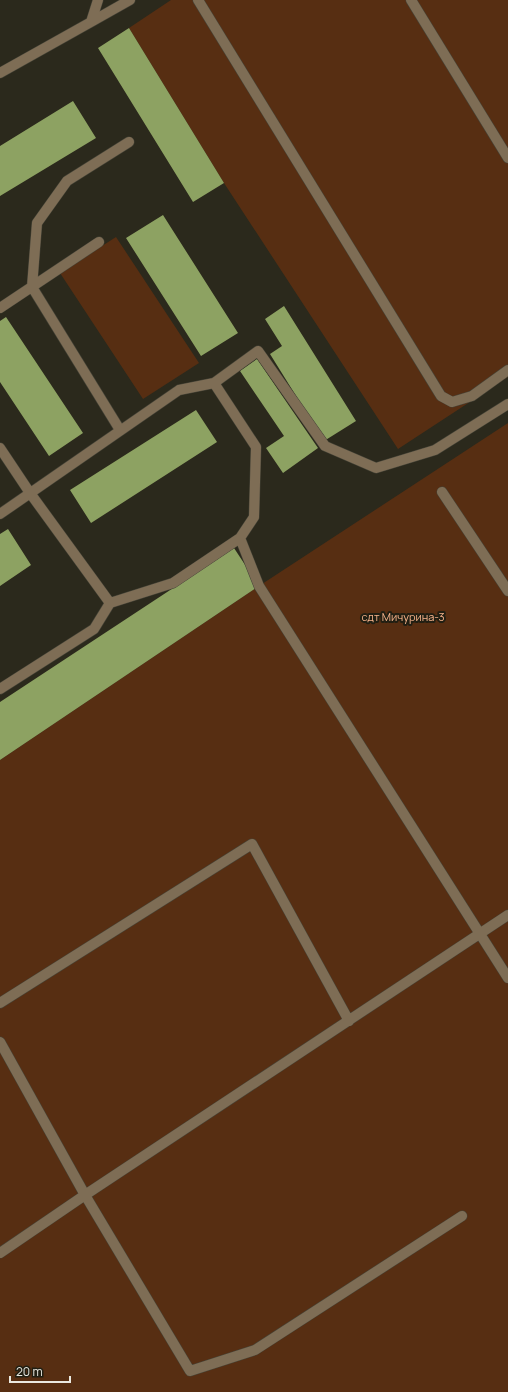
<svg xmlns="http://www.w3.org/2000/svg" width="508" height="1392" viewBox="0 0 508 1392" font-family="Manrope,sans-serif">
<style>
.green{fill:#572e12}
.building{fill:#8da262}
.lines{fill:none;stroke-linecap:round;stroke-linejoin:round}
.minor-casing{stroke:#464438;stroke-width:11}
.minor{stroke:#7e6d55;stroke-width:10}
.labels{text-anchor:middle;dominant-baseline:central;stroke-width:4;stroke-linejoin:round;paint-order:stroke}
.park-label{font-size:11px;fill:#f9b58c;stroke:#211f13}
</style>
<rect width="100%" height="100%" fill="#2b291c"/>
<path class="green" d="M171,0H508V377L398,449L224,183L129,28Z
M116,237L199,363L143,399L60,273Z
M508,423V1392H0V760L259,586Z"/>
<path class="building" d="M129,28L224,183L193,202L98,48Z
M73,101L96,138L0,196V146Z
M163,215L238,333L201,356L126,238Z
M284,306L356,421L324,441L270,354L282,346L265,319Z
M6,317L83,433L49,456L0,382V321Z
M257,359L318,448L283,473L266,448L284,436L240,371Z
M196,410L217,442L91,523L70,490Z
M8,529L31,565L0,586V534Z
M234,548L259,586L0,760V702Z"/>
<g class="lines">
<defs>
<path id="minor" d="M198,0L441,396L452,402L472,396L508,370
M411,0L508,158
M91,22L130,0
M0,73L91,22L98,0
M0,308L99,242
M120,430L32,287L37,223L67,181L129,142
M0,448L30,493L110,603
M442,492L508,591
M0,514L179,390L214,383
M240,538L259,586L508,978
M0,689L94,629L110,603L173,583L240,538L254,517L256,447L214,383L258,351L325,446L376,468L435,450L508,404
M0,1003L252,844L349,1021
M0,1042L85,1195L190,1371L255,1350L462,1216
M0,1253L85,1195L508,915"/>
</defs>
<use href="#minor" class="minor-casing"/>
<use href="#minor" class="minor"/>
</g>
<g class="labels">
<g class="park-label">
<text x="403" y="616">сдт Мичурина-3</text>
</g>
</g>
<path d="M10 1376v6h60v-6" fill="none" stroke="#eae9e1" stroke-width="2"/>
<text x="16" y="1376" font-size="12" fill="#eae9e1" stroke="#211f13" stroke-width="3" paint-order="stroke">20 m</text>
</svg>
